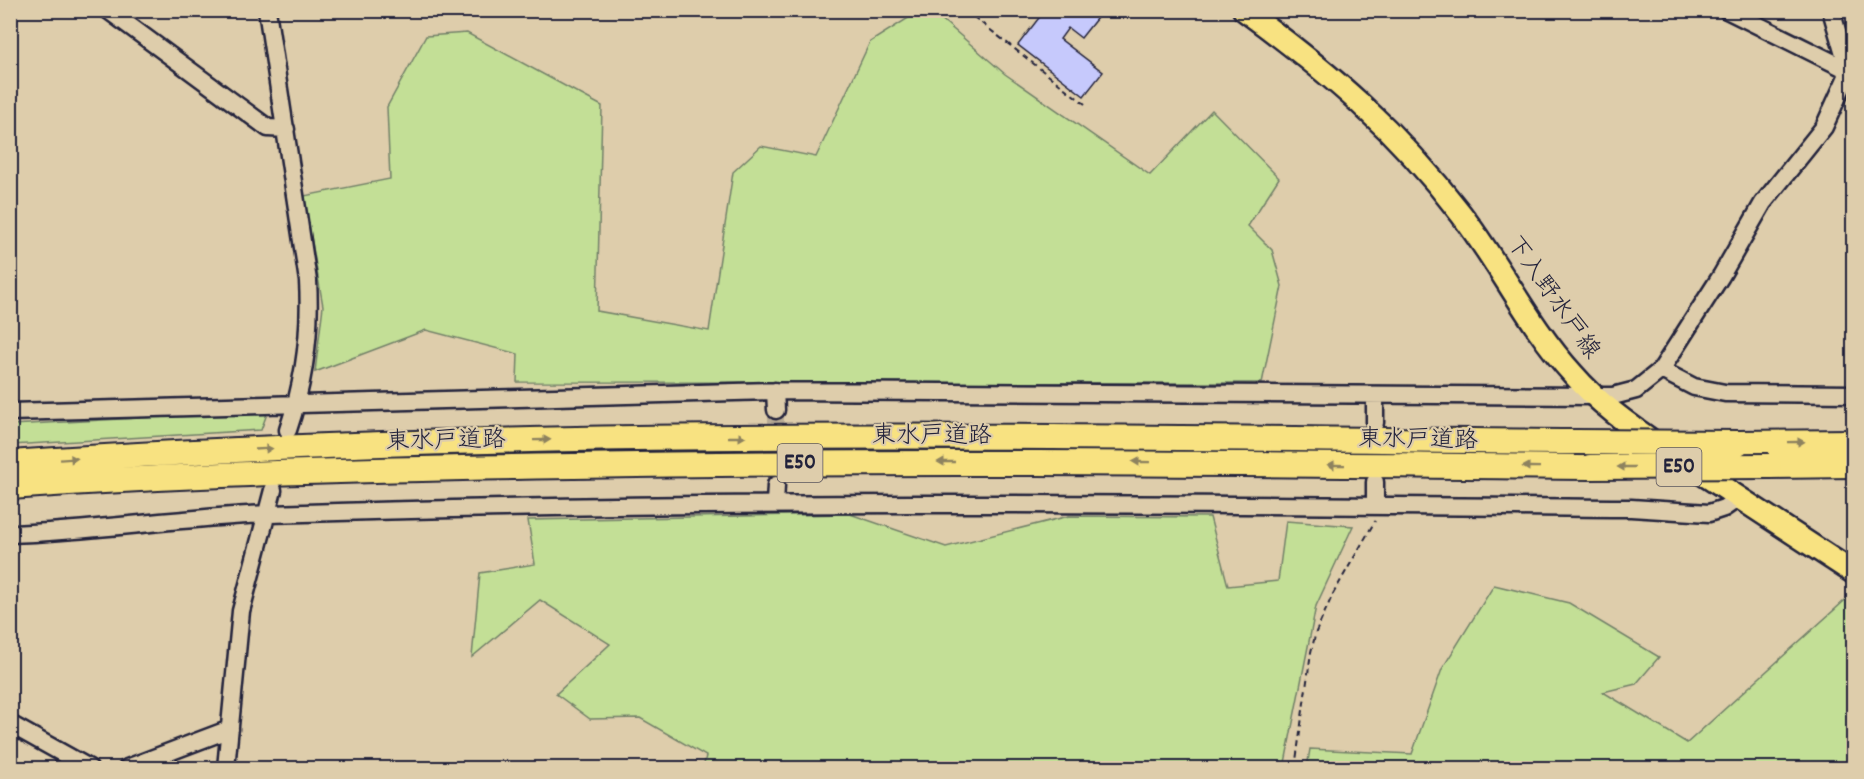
<svg xmlns="http://www.w3.org/2000/svg" width="1864" height="779" viewBox="0 0 1864 779" font-family="Dekko,'Klee One',sans-serif">
<style>
.green{fill:#c3df96;stroke:#728068;stroke-width:1.5}
.building{fill:#c6c9fc;stroke:#22223b;stroke-width:1.5}
.lines{fill:none;stroke-linecap:round;stroke-linejoin:round}
.minor-tunnel{stroke:#b8ab95;stroke-width:16;stroke-dasharray:16 8;stroke-linecap:butt}
.minor-casing{stroke:#22223b;stroke-width:21}
.major-casing{stroke:#22223b;stroke-width:26}
.highway-casing{stroke:#22223b;stroke-width:28}
.path{stroke:#22223b;stroke-width:2;stroke-dasharray:6 4.5;stroke-linecap:butt}
.minor{stroke:#decdab;stroke-width:16}
.major{stroke:#f8e281;stroke-width:21}
.highway{stroke:#f8e281;stroke-width:24}
.highway-bridge-casing{stroke:#22223b;stroke-width:28;stroke-linecap:butt}
.highway-bridge{stroke:#f8e281;stroke-width:24}
.oneway{fill:#8d825e}
.labels{text-anchor:middle;dominant-baseline:central;stroke-width:4.5;stroke-linejoin:round;paint-order:stroke}
.shield{fill:#decdab;stroke:#5a555d;stroke-width:1.5}
.shield-label{font-size:22px;font-weight:bold;fill:#22223b}
.street-label{font-size:24px;fill:#22223b;stroke:#decdab}
</style>
<rect width="100%" height="100%" fill="#decdab"/>
<filter id="ink" filterUnits="userSpaceOnUse"><feTurbulence type="fractalNoise" baseFrequency=".0167" numOctaves="2"/><feDisplacementMap in="SourceGraphic" scale="12" xChannelSelector="R" yChannelSelector="G"/><feConvolveMatrix kernelMatrix="1 2 1 2 8 2 1 2 1" color-interpolation-filters="sRGB"/></filter>
<g filter="url(#ink)">
<path class="green" d="M921,10L932,11L1005,74L1150,175L1212,110L1279,178L1248,226L1272,250L1282,286L1262,383L517,382L518,354L426,330L315,372L323,306L304,196L390,179L387,107L426,36L467,33L602,106L597,311L709,331L733,172L761,146L816,157L870,42Z
M268,411L261,430L11,445V425Z
M850,514L946,547L1069,516L1210,517L1228,586L1278,581L1286,521L1353,526L1316,606L1284,768H703L706,756L640,718L590,719L556,694L610,644L540,600L472,657L480,573L535,564L528,520Z
M1494,585L1569,603L1659,657L1636,684L1603,692L1687,743L1853,593V762L1848,768H1307L1310,749L1412,754L1442,669Z"/>
<path class="building" d="M1045,10H1095L1100,14L1081,38L1068,28L1060,39L1103,72L1084,96L1018,45Z"/>
<g class="lines">
<path class="minor-tunnel" d="M776,410V485"/>
<defs>
<path id="minor" d="M108,10L268,128L286,129
M267,10L308,281C311,333 305,380 288,430
M1727,10L1854,73
M1661,370L1694,387L1725,393L1854,394
M775,391L776,410
M10,412L775,391L1595,396H1613L1636,390L1661,370L1721,276L1763,203L1824,127L1849,72L1831,10
M1375,423V396
M775,504L776,485
M1375,505V482
M10,534C97,531 184,517 270,514C724,499 1177,504 1631,508L1709,513L1724,508L1737,499
M10,724L89,768
M127,768L230,729
M226,768L241,611L273,490"/>
<path id="major" d="M1244,10C1330,73 1396,129 1461,214C1501,266 1529,326 1573,374C1598,403 1629,425 1660,446
M1686,463L1854,573"/>
<path id="highway" d="M1738,443L1854,442
M10,463C531,426 1053,437 1575,442
M1769,466L1854,465
M10,487C198,473 386,469 574,466C912,460 1251,464 1590,467"/>
</defs>
<use href="#minor" class="minor-casing"/>
<use href="#major" class="major-casing"/>
<use href="#highway" class="highway-casing"/>
<path class="path" d="M965,10L1085,104
M1295,768L1311,652L1316,632L1333,594L1375,521"/>
<use href="#minor" class="minor"/>
<use href="#major" class="major"/>
<use href="#highway" class="highway"/>
<defs>
<path id="highway-bridge" d="M1575,442L1738,443
M1590,467L1769,466"/>
</defs>
<use href="#highway-bridge" class="highway-bridge-casing"/>
<use href="#highway-bridge" class="highway-bridge"/>
</g>
<defs><path id="oneway-solid" d="M-6-.8H1V-3.2L6.5 0L1 3.2V.8H-6Z" transform="scale(1.5)"/></defs>
<g class="oneway">
<use href="#oneway-solid" transform="translate(737 437)"/>
<use href="#oneway-solid" transform="translate(542 440) rotate(-1)"/>
<use href="#oneway-solid" transform="translate(1796 442) rotate(-1)"/>
<use href="#oneway-solid" transform="translate(264 449) rotate(-3)"/>
<use href="#oneway-solid" transform="translate(69 459) rotate(-4)"/>
<use href="#oneway-solid" transform="translate(946 462) rotate(180)"/>
<use href="#oneway-solid" transform="translate(1141 462) rotate(-179)"/>
<use href="#oneway-solid" transform="translate(1336 465) rotate(-179)"/>
<use href="#oneway-solid" transform="translate(1531 467) rotate(-179)"/>
<use href="#oneway-solid" transform="translate(1626 467) rotate(180)"/>
</g>
</g>
<g class="labels">
<g class="shield">
<rect x="777.5" y="444" width="45" height="38" rx="4.5"/>
<rect x="1656.5" y="448" width="45" height="38" rx="4.5"/>
</g>
<g class="shield-label">
<text x="800" y="463">E50</text>
<text x="1679" y="467">E50</text>
</g>
<g class="street-label">
<text transform="translate(1552 298) rotate(55)">下入野水戸線</text>
<text x="932" y="437">東水戸道路</text>
<text transform="translate(1418 441) rotate(1)">東水戸道路</text>
<text transform="translate(446 442) rotate(-1)">東水戸道路</text>
</g>
</g>
<rect width="1864" height="779" fill="none" stroke="#decdab" stroke-width="36"/>
<rect x="18" y="18" width="1828" height="743" fill="none" stroke="#22223b" stroke-width="2" filter="url(#ink)"/>
</svg>
